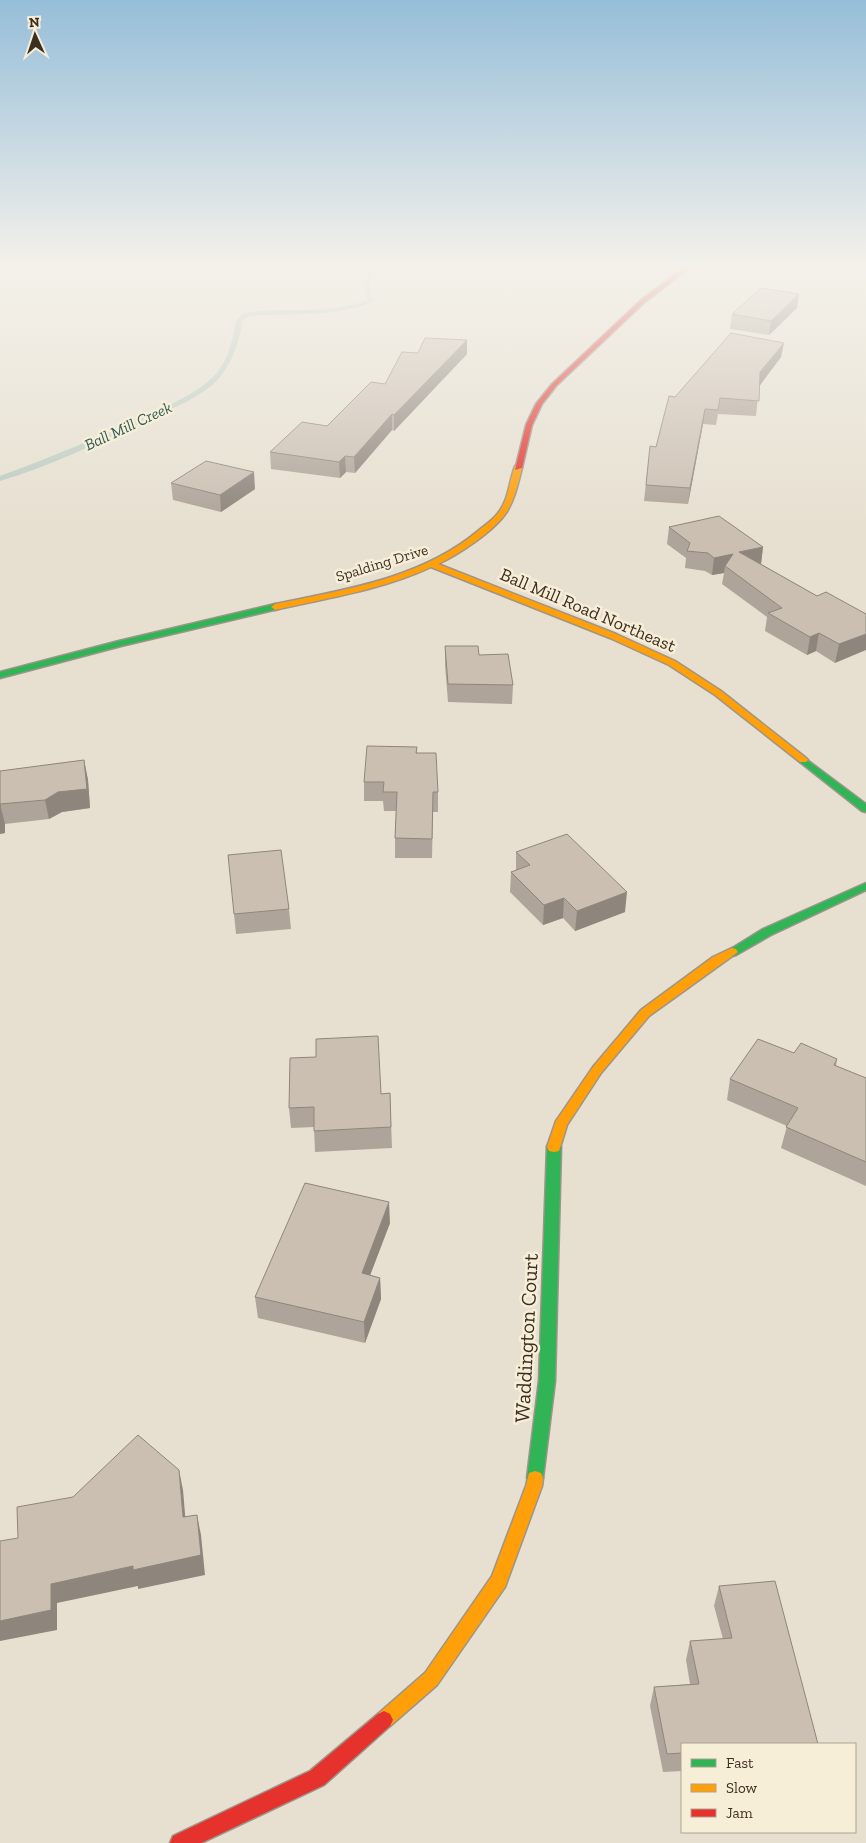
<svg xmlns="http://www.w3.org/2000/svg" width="866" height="1843" viewBox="0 0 866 1843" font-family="'Zilla Slab',serif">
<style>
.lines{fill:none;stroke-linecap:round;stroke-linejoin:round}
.stream{fill:#bcccc2;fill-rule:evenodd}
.fast-casing{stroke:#9c958a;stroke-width:3}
.slow-casing{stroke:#9c958a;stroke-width:3}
.jam-casing{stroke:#9c958a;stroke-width:3}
.fast{fill:#30b455;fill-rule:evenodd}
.slow{fill:#ff9f0a;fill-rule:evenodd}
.jam{fill:#e5322d;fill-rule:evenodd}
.wall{fill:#afa499}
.shaded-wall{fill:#8e867d}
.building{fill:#cbbfb2;stroke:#8e867d}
.labels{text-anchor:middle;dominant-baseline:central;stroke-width:5;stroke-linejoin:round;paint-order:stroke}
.far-street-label{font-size:15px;fill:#3d2e20;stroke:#f7eed8}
.far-water-label{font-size:16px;font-style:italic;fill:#2f5d5a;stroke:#f7eed8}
.street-label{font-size:18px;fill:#3d2e20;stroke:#f7eed8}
.near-street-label{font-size:21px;fill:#3d2e20;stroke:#f7eed8}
</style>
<rect width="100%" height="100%" fill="#e7e0d1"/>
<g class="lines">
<path class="stream" d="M381,264H389L373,269V276L370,283L372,302C332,318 291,313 249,316L242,321C240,340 233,361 220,377C204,397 168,410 145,421C99,442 48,467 0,481V476C49,458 97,438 145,416C169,405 195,395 214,376C227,363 234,338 236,320L245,313C286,306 327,316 367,300L364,283L367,276V268Z"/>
<defs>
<path id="fast" d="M275,604L279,607L278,609L121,646L0,678V672L119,641Z
M803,757L866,804V812L862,811L800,762L798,760L800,758Z
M866,883V890L771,935L736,955L732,956L726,952L763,929Z
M554,1142L559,1143L561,1147L555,1381L543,1478L541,1483L535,1485L529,1483L527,1478L539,1381L547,1147L549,1143Z"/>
<path id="slow" d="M515,466L522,468C518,483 515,499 506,513C494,531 458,555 438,564L616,634L675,661L721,691L806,758L808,760L806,762H800L715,695L669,665L610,638L431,567C382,590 327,598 275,610L271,607L275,604C345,590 422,578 478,531C485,525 493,520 498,513C509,500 509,481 515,466Z
M732,948L736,949L738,952L649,1016L601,1073L567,1125L559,1151L554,1152L549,1151L547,1147L556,1121L593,1067L641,1010L713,957Z
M535,1471L541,1473L543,1478L542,1486L505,1587L437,1685L390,1726L384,1729L378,1726L375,1720L378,1714L425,1673L492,1576L526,1486L529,1473Z"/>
<path id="jam" d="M689,264H695L645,302L556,386L542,404L532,425L522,468L515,470L526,425L536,404L552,384L641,300Z
M384,1711L390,1714L393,1720L390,1726L324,1785L201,1843H170L173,1836L310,1771L378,1714Z"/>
</defs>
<use href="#fast" class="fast-casing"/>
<use href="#slow" class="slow-casing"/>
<use href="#jam" class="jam-casing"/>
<use href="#fast" class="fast"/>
<use href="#slow" class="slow"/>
<use href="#jam" class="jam"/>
</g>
<path class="wall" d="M797,308L769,335L730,329L732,314Z
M467,340V354L394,431L392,430L355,473L346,472L340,478L271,469L270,452L327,426L385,384L418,353Z
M781,357L759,386L756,416L718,414L716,425L703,424L688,504L644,501L650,446L656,447L675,397Z
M171,483L255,489L221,512L173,500Z
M669,527L763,547L761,564L817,596L866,614L835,663L816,651L807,655L765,631L767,617L722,584L724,573L712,575L705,571L685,568L686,558L667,544Z
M445,646L479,655L513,685L512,704L448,702L445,665Z
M417,747V753L438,792V812H433L432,858H395V838L396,811H384L383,801H364V782Z
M84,760L88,780L90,808L62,812L49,819L5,824V833L0,834V771Z
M516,852L625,912L575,931L563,918L543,925L510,892L511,872L516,870Z
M289,909L291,929L236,934L234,914Z
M794,1053L837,1059L836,1066L866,1078V1186L781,1148L787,1126L727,1100L730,1079Z
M390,1093L392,1148L315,1152L314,1127L291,1128L289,1108L381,1094Z
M390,1223L370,1275L380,1278L381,1299L365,1343L258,1318L255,1297Z
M775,1581L682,1744V1771L663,1772L650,1706L654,1687L690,1684L686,1660L690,1641L723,1639L714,1606L719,1586Z"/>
<path class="shaded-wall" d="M799,294L797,308L769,335L771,321Z
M467,340V354L394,431V415Z
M784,343L781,357L758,388L760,372Z
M705,409L703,424L688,504L690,488Z
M392,414V430L355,473L354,457Z
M345,456L346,472L340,478L339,462Z
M254,472L255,489L221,512L220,495Z
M763,547L761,564L739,552Z
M733,554L725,566L724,573L712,575L714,558Z
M819,633L816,651L807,655L810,637Z
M866,634V650L835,663L839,644Z
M84,760L88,780L90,808L62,812L49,819L45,800Z
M0,804L5,824V833L0,834Z
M627,892L625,912L575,931L577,911Z
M564,898L563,918L543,925L544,905Z
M389,1202L390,1223L363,1294L362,1273Z
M380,1278L381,1299L365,1343L364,1322Z
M179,1470L183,1490L187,1537L183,1517Z
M197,1515L201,1535L205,1575L138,1589V1586L57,1603V1630L0,1641V1621L51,1584Z"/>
<path class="building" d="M761,288L799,294L771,321L732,314Z
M731,333L784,343L760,372L759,401L720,398L718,410L705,409L690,488L646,485L650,446L656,447L669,396L675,397Z
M425,338L467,340L394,415L392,414L354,457L345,456L339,462L270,452L302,422L327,426L371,382L385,384L402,352L418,353Z
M206,461L254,472L220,495L171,483Z
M719,516L763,547L739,552L817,596L826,592L866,614V634L839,644L819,633L810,637L768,613L782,608L725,566L733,554L714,558L708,553L687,551L690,543L669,527Z
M445,646H478L479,655L508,654L513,685L448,684Z
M367,746L417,747L416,753H436L438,792H433L432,839L395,838L397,792H383L384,782H364Z
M84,760L87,789L58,792L45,800L0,804V814V771Z
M567,834L627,892L577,911L564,898L544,905L511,872L530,865L516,852Z
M281,850L289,909L234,914L228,855Z
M378,1036L381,1094L390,1093L391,1127L314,1131V1107L289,1108L290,1058L316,1057V1039Z
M758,1039L794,1053L801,1043L837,1059L834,1065L866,1078V1162L786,1127L798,1108L730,1079Z
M305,1183L389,1202L362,1273L380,1278L364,1322L255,1297Z
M138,1435L179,1470L183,1517L197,1515L201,1555L133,1570V1566L51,1584V1610L0,1621V1541L18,1538L17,1507L73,1497Z
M775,1581L818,1744H682V1753L667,1754L654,1687L699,1684L690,1641L732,1638L719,1586Z"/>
<linearGradient id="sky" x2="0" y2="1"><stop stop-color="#96bed9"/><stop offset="0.51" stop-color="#f4f1ea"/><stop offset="1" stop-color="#f4f1ea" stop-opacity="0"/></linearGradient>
<rect width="866" height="522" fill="url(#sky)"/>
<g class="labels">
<g class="far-street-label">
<text transform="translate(382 563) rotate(-17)">Spalding Drive</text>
</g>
<g class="far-water-label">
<text transform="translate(128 426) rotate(-25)">Ball Mill Creek</text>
</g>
<g class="street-label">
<text transform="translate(588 610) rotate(23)">Ball Mill Road Northeast</text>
</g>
<g class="near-street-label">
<text transform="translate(526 1338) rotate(-87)">Waddington Court</text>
</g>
</g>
<rect x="681" y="1743" width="175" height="90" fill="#f7eed8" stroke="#ada18e"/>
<rect x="691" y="1759" width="25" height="8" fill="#30b455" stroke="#ada18e"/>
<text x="726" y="1768" font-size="15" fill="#3d2e20">Fast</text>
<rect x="691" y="1784" width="25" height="8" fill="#ff9f0a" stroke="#ada18e"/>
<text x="726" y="1793" font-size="15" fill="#3d2e20">Slow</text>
<rect x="691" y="1809" width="25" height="8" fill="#e5322d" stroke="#ada18e"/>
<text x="726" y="1818" font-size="15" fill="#3d2e20">Jam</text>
<g transform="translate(35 35) rotate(357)" stroke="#f7eed8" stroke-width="4" paint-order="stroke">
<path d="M0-4L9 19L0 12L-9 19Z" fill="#3d2e20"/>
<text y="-8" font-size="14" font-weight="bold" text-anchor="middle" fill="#3d2e20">N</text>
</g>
</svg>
